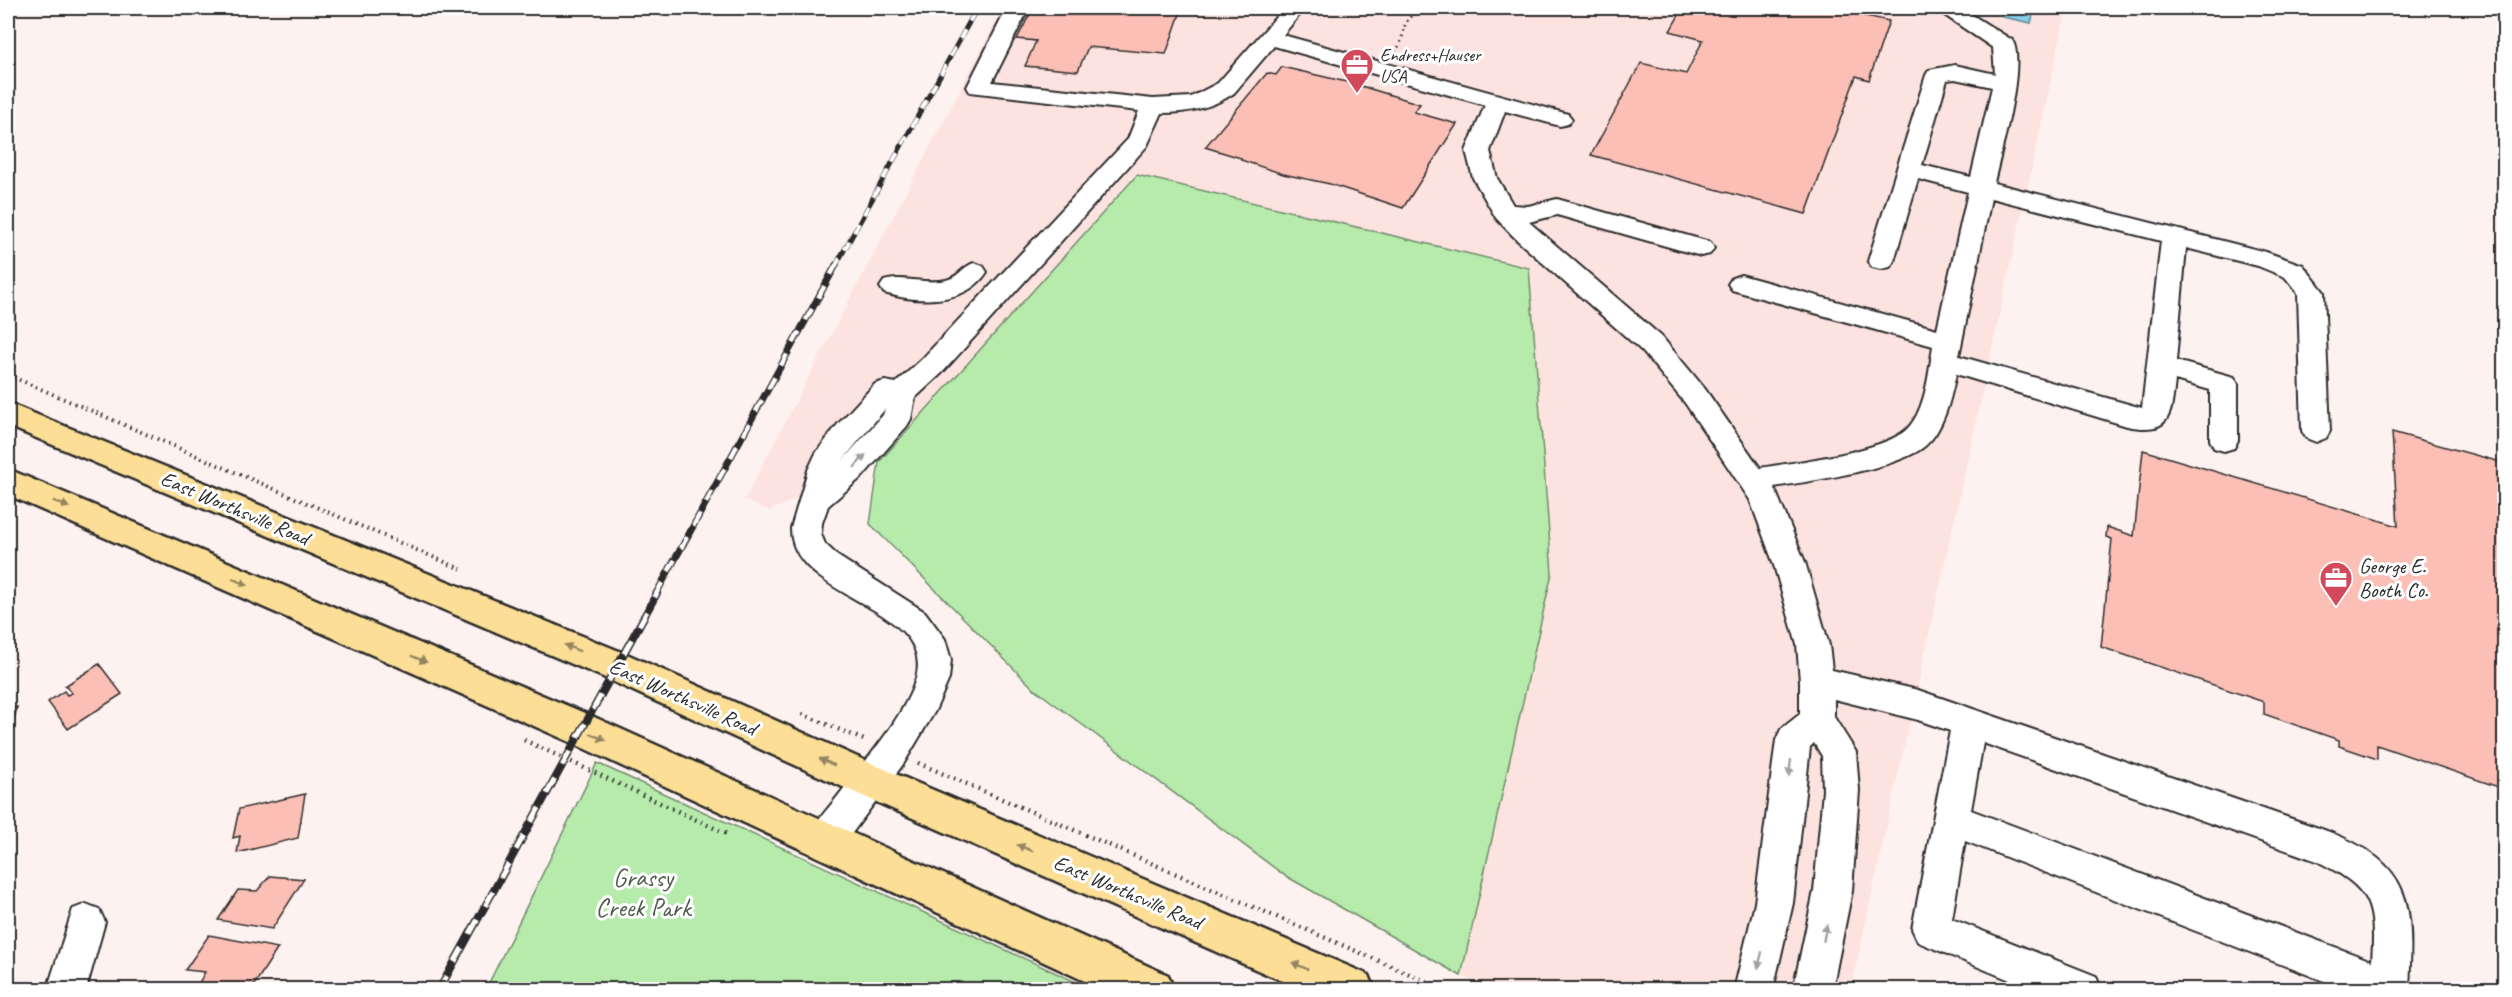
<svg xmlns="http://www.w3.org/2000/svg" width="2512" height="997" viewBox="0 0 2512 997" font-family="Caveat,sans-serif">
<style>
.built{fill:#fde3df}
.green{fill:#b6ebac;stroke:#708b6c;stroke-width:1.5}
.water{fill:#84cee5;stroke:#608d9b;stroke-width:1.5}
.building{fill:#fbbfb6;stroke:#2b2b2b;stroke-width:1.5}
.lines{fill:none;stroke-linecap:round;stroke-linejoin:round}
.minor-casing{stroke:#2b2b2b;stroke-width:4}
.major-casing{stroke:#2b2b2b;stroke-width:5}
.path-far2{stroke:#2b2b2b;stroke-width:3;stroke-dasharray:1.5 4;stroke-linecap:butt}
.path-far1{stroke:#2b2b2b;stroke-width:4;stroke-dasharray:1.5 4.5;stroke-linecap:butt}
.path{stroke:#2b2b2b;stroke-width:4.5;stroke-dasharray:1.5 5;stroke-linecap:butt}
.minor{fill:#fff;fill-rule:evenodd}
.major{fill:#fcde96;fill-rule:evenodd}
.rail-far2-casing{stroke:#2b2b2b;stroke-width:5}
.rail-far1-casing{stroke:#2b2b2b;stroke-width:7}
.rail-casing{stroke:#2b2b2b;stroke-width:8}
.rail-far2{stroke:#fff;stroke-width:4;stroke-dasharray:10;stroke-linecap:butt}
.rail-far1{stroke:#fff;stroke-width:4.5;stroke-dasharray:13;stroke-linecap:butt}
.rail{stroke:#fff;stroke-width:5;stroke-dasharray:16;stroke-linecap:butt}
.oneway{fill:#a0a0a0}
.oneway2{fill:#948460}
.labels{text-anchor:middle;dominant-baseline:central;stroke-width:6;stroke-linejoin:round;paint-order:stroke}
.far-poi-label{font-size:18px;fill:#2b2b2b;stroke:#fff;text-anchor:start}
.street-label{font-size:21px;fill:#2b2b2b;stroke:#fff}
.poi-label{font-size:21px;fill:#2b2b2b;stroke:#fff;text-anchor:start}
.near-park-label{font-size:26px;fill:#4e5b4b;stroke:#fff}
</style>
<rect width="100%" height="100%" fill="#fef2f0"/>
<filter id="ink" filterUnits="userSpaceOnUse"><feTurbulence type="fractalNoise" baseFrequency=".0167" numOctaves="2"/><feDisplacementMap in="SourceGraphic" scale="12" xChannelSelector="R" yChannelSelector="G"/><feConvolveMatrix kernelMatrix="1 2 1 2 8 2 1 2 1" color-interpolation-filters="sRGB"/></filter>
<g filter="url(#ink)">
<path class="built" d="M1003,8H2067L1851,989L1498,990L1461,976L1552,573L1137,175L879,462L769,511L744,500Z"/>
<path class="green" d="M1137,175L1529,268L1552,573L1461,976L1284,875L1033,688L870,524L879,462Z
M597,763L1091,989H486Z"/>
<path class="water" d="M1997,8H2035L2031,23L2003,17Z"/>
<path class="building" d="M1033,8H1182L1166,54L1088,47L1078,71L1025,66L1036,41L1017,39Z
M1683,8H1829L1889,21L1869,80L1856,76L1806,214L1591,155L1641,63L1686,74L1703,40L1670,31Z
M1282,67L1351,83L1420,104L1414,112L1457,124L1403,208L1330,184L1283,174L1241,160V158L1205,147L1267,73L1276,75Z
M2392,432L2504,463V789L2377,745V759L2339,746V740L2264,714V702L2101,647L2112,539L2106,537L2107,527L2134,536L2143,450L2398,526Z
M99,664L122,694L68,729L48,702L64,691L67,695L72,693L65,686Z
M17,707L8,747V710Z
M305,794L298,838L237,853L240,836L233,838L239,809Z
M270,876L304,879L272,929L218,920L238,890L257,891Z
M209,935L278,948L251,990H195L205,972L185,970Z"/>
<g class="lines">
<defs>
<path id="minor" d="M1007,8H1029L992,82L1153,99L1191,97L1218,83L1284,8H1305L1283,35L1568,114L1572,119L1568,124L1560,126L1505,111L1490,151L1497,178L1513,205L1528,206L1557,199L1710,242L1714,248L1710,254L1701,256L1557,215L1529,222L1662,337L1705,389L1760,468C1794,462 1884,452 1907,429C1926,410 1929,371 1933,346L1732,290L1728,284L1732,278L1741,275L1937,329L1968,192L1918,179L1894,261L1890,267L1881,269L1872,267L1868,261L1926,75L1929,70L1955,65L1995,74L1993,48L1940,12L1936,8H1961L2012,40C2027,62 2000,155 1994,183L2266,252L2303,265L2324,292L2330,431L2326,438L2316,442L2306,438L2302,431L2298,293L2285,277L2258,266L2186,248L2176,361L2234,377L2238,384V440L2234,448L2224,451L2214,448L2210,440V390L2175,380C2171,418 2170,434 2127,426L1956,374C1951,397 1944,430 1925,446C1898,469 1811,481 1774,487L1805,562L1829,645L1832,670L1918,690L2327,831C2415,865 2413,905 2409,990H2347L1965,841L1952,919L2096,976L2101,990H2034L1918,942L1912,929L1950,731L1918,720L1834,699V717L1856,752L1859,790L1852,891L1832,990H1793L1814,891L1823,790L1822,756L1814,743L1810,747L1793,903L1773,990H1734L1755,903L1776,740L1781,729L1800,714V681L1797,645L1773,562L1750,500L1685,403L1642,351L1517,240L1496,218L1473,178L1466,151L1485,105L1274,46L1234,93C1212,108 1188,113 1162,113L1147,146L942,373L915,398L911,419L907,426L863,476L828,506L822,523L821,534L825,544L839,557L925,612L945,639L951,660L949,679L935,711L904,763L838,852L825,857L812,852L807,840C814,823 827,810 838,796C862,765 906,715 916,678C936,604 790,600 791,528L808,470L816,453L838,424L875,384L885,381L896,383L922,359L1128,139L1139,111L970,92L967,87ZM1955,79L1992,87L1971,177L1922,165L1947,80ZM1991,198L2161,241L2142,408L1959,356ZM885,409L883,415L842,461ZM1983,743L2317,861C2370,888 2376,902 2372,961L1971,810Z
M974,263L983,266L987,272C966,305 918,303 884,293L880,287L884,281C904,275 925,285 946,280C958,278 962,267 974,263Z
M86,904L99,909L105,922L86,990H47L73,909Z"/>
<path id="major" d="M8,403L629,655L884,769L1369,975L1375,990H1303L856,793L603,677L8,426Z
M8,469L594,717L1168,975L1174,990H1104L568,741L8,495Z"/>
</defs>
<use href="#minor" class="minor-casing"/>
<use href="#major" class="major-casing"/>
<path class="path-far2" d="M1395,52C1409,34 1396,24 1421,8"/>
<path class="path-far1" d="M8,375L461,569"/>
<path class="path" d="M802,714L864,740
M524,740L727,834
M918,763L1447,990"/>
<use href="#minor" class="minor"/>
<use href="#major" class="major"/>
<defs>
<path id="rail-far2" d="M835,267L977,8"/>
<path id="rail-far1" d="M656,594L836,265"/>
<path id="rail" d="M439,990L657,593"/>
</defs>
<use href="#rail-far2" class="rail-far2-casing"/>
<use href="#rail-far1" class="rail-far1-casing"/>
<use href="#rail" class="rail-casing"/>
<use href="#rail-far2" class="rail-far2"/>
<use href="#rail-far1" class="rail-far1"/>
<use href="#rail" class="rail"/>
</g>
<defs><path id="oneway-solid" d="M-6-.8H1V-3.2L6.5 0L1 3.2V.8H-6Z" transform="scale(1.5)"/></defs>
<g class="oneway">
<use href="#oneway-solid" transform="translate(860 461) rotate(-48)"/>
<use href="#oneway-solid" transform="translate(1790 768) rotate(96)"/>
<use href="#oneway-solid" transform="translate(1825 933) rotate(-79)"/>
<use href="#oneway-solid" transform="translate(1760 960) rotate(104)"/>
</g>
<g class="oneway2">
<use href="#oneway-solid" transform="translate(61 504) rotate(23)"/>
<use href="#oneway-solid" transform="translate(240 582) rotate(23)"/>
<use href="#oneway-solid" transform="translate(572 648) rotate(-157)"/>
<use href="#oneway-solid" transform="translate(419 659) rotate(23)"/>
<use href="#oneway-solid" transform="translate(598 737) rotate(24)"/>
<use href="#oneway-solid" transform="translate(827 762) rotate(-156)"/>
<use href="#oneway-solid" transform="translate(1025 848) rotate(-157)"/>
<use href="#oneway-solid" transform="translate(1300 966) rotate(-157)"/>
</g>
</g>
<defs>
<symbol id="office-pin" viewBox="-11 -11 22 30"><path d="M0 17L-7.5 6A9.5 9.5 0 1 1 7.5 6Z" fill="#d1495b" stroke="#fff"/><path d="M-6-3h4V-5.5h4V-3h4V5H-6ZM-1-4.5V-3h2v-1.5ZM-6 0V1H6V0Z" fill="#fff"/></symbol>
</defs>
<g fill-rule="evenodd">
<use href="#office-pin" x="1338" y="46" width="38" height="52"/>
<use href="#office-pin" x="2317" y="559" width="38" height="52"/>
</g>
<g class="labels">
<g class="far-poi-label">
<text x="1380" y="55">Endress+Hauser<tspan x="1380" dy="21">USA</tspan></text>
</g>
<g class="street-label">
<text transform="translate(235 508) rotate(23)">East Worthsville Road</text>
<text transform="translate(683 697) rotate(24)">East Worthsville Road</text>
<text transform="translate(1128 892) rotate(23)">East Worthsville Road</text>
</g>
<g class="poi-label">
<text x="2359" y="566">George E.<tspan x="2359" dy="24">Booth Co.</tspan></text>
</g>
<g class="near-park-label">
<text x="643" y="877">Grassy<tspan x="643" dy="30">Creek Park</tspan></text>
</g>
</g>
<rect width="2512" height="997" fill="none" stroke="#fff" stroke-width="30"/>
<rect x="15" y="15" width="2482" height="967" fill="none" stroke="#2b2b2b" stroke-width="2" filter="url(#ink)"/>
</svg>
